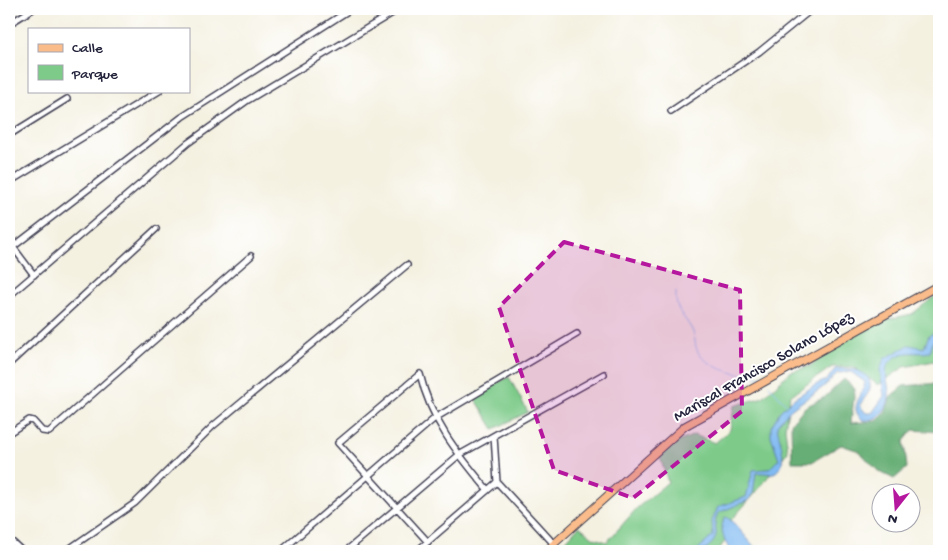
<svg xmlns="http://www.w3.org/2000/svg" width="948" height="560" viewBox="0 0 948 560" font-family="'Gochi Hand',sans-serif">
<style>
.green{fill:#7dca89;stroke:#507662}
.forest{fill:#66ae75;stroke:#446858}
.water{fill:#80baf2;stroke:#516e96}
.lines{fill:none;stroke-linecap:round;stroke-linejoin:round}
.stream{stroke:#80baf2;stroke-width:1}
.minor-casing{stroke:#424154;stroke-width:8}
.major-casing{stroke:#424154;stroke-width:9}
.minor{stroke:#fff;stroke-width:5}
.major{stroke:#fabc8b;stroke-width:7}
.marked{fill:#b5179e;fill-opacity:0.2;stroke:#b5179e;stroke-width:4;stroke-dasharray:10 6;stroke-linejoin:round}
.labels{text-anchor:middle;dominant-baseline:central;stroke-width:4;stroke-linejoin:round;paint-order:stroke}
.street-label{font-size:16px;fill:#22223b;stroke:#fff}
</style>
<rect width="100%" height="100%" fill="#fff"/>
<filter id="ink" filterUnits="userSpaceOnUse"><feTurbulence type="fractalNoise" baseFrequency=".02" numOctaves="2"/><feDisplacementMap in="SourceGraphic" scale="10" xChannelSelector="R" yChannelSelector="G"/><feConvolveMatrix kernelMatrix="1 2 1 2 8 2 1 2 1" color-interpolation-filters="sRGB"/></filter>
<filter id="wash" filterUnits="userSpaceOnUse"><feTurbulence type="fractalNoise" baseFrequency=".0096" numOctaves="4" result="noise"/><feDisplacementMap in="SourceGraphic" scale="20" xChannelSelector="R" yChannelSelector="G"/><feGaussianBlur stdDeviation="1.12" result="paint"/><feColorMatrix in="noise" values="0 0 0 0 0 0 0 0 0 0 0 0 0 0 0 0 0 1.4 0 .05"/><feComposite in="paint" operator="in"/></filter>
<g filter="url(#wash)">
<rect width="100%" height="100%" fill="#f4f1e1"/>
<path class="green" d="M939,293V360L904,367L878,385L853,367H832L790,396L785,428L788,451L754,495L732,519L725,541L718,551H552L563,544L579,526L594,538L607,542L637,508L668,482L658,451L694,435L715,443L730,430L734,406L763,397L790,372L810,366L845,336L875,322L912,314Z
M509,377L528,412L494,429L473,395Z"/>
<path class="forest" d="M844,379L855,389L851,423L877,421L885,413L891,396L903,386L939,383V432L913,430L904,441L907,468L894,479L878,471L859,451L841,445L812,462H792L791,423L805,407L825,397Z"/>
<path class="water" d="M939,332V338L933,341L930,352C915,355 903,348 890,362C878,374 900,395 881,414C876,419 870,421 863,420C847,408 863,397 865,382L851,372L837,373C821,395 793,401 777,425C778,439 790,461 776,472C771,475 762,472 756,473L753,494L749,500L718,513C709,530 727,534 703,551H696L713,536L712,521L718,507L746,497L753,470L769,469L779,459L771,436V427L780,411L793,399L817,384L827,380L835,369C848,368 872,369 870,388C869,395 862,399 860,406L866,413H872L884,396L880,370L884,359L909,345L924,348L929,335Z
M726,517C732,519 747,539 754,546L753,551H731C724,543 718,525 726,517Z"/>
<g class="lines">
<path class="stream" d="M676,292C675,313 683,313 692,330C696,337 694,345 698,352C710,371 742,375 762,377
M769,385L787,405"/>
</g>
</g>
<g filter="url(#ink)">
<g class="lines">
<defs>
<path id="minor" d="M9,24L33,9
M671,111L759,52L812,9
M9,135L67,99
M9,182L159,91
M13,247L34,275
M9,250L182,117L351,9
M9,296L188,143L248,100L399,9
M9,364L156,229
M9,433L29,420L33,421L42,431L49,432L251,256
M494,436L497,482L554,544
M9,539L22,551
M428,542L338,443L420,374C431,421 457,453 487,489
M66,551L135,503L213,426L407,265
M281,551L435,418L577,334
M346,551L459,455L604,374
M417,551L497,482
M939,551V539"/>
<path id="major" d="M546,551L685,426L939,285"/>
</defs>
<use href="#minor" class="minor-casing"/>
<use href="#major" class="major-casing"/>
<use href="#minor" class="minor"/>
<use href="#major" class="major"/>
</g>
</g>
<path class="marked" d="M564,242L740,290L742,411L633,498L554,470L499,307Z"/>
<g class="labels">
<g class="street-label">
<text transform="translate(764 368) rotate(-30)">Mariscal Francisco Solano López</text>
</g>
</g>
<rect width="948" height="560" fill="none" stroke="#fff" stroke-width="30"/>
<rect x="28" y="28" width="162" height="65" fill="#ffffff" stroke="#a7a7b1"/>
<rect x="38" y="44" width="25" height="8" fill="#fabc8b" stroke="#a7a7b1"/>
<text x="72" y="52" font-size="15" fill="#22223b">Calle</text>
<rect x="38" y="65" width="25" height="15" fill="#7dca89" stroke="#a7a7b1"/>
<text x="72" y="78" font-size="15" fill="#22223b">Parque</text>
<g transform="translate(896 508) rotate(197)"><circle r="24" fill="#ffffff" stroke="#a7a7b1"/>
<path d="M0-4L9 19L0 12L-9 19Z" fill="#b5179e"/>
<text y="-8" font-size="14" font-weight="bold" text-anchor="middle" fill="#22223b">N</text>
</g>
</svg>
